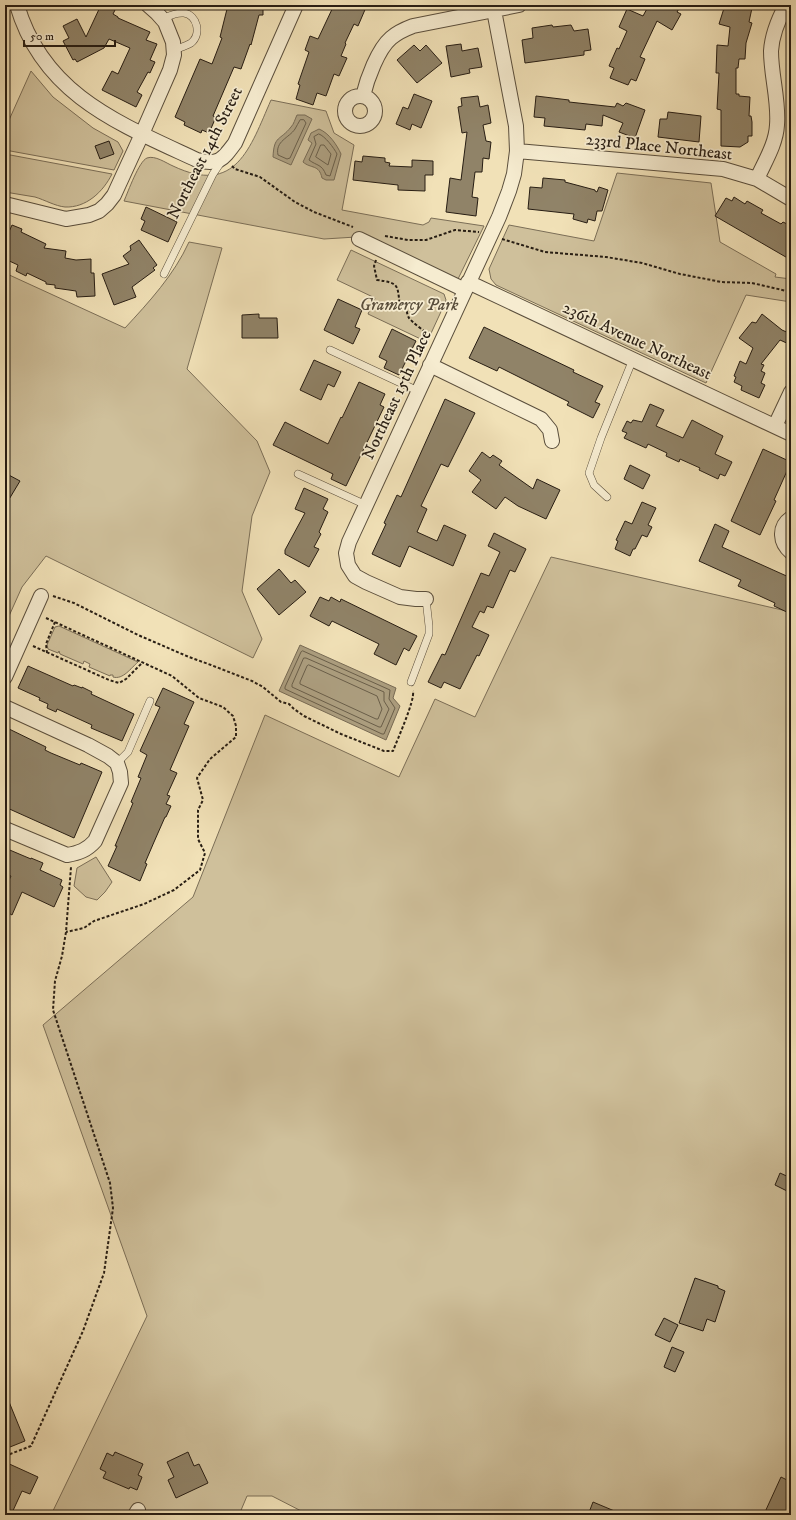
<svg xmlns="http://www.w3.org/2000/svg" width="796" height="1520" viewBox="0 0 796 1520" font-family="'IM FELL DW Pica',serif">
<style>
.green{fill:#cfc09b;stroke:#7b6e57}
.water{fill:#ac9e7f;stroke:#776a54}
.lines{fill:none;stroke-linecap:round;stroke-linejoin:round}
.shore{stroke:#6a5e49;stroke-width:1}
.building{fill:#908368;stroke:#271d13}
.service-casing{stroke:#5a4e3c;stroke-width:8}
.minor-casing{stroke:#5a4e3c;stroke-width:16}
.path{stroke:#271d13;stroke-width:2;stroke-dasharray:3 2;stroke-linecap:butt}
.service{stroke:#f6ecd0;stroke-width:7}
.minor{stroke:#f6ecd0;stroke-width:14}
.labels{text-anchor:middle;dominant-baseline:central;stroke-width:3.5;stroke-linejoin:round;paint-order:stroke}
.street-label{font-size:17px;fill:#271d13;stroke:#f6ecd0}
.park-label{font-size:17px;font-style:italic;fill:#594e3c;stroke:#f6ecd0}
</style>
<rect width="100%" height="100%" fill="#f1e1b7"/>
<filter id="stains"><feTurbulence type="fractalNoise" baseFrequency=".005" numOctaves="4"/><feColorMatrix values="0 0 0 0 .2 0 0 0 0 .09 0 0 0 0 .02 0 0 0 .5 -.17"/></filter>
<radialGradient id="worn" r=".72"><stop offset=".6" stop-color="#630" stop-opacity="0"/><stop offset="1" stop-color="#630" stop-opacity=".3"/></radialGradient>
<path class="green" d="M31,71L53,97L93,128L118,142L123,151L114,170L5,150V129Z
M271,100L326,111L334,133L354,145L342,210L423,225L429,222L431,218L484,226L458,279L356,237L324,239L124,201C128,192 139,161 147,158C155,155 166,163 173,166C236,196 250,148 271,100Z
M5,154L112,174C103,192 86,208 65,207C55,206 45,200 35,197C25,195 15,194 5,192Z
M617,173L711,183L720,242L776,274L775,277L791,279V302L746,295L706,383L496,285L491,279L489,269L509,225L594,241Z
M189,242L222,248L187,369L257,441L270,472L252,516L242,591L262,639L253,658L46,556L22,587L5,625V273L125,328C149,302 174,275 189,242Z
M351,250L444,294L446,300L445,303L427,342L368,314L375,298L337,280Z
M551,557L791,612V1515H309L272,1496H247L239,1515H51L147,1316L43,1025L193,897L265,715L399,777L435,699L475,717Z
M59,626L138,662C131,668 123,680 113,677V675H110V676L89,667L90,664L84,661L83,664L60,654L59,651L58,653L48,649L47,645L55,627Z
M96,857L112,882L105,892L97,900L86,897L74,886L77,868Z"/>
<path class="water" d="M297,115H305L312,119L291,165L273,157C274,135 280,141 291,127C294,124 295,119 297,115Z
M319,129C329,133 337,145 341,154L334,180H326L322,178C319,164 311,169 303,162L312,143L308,140L311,133Z
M300,645L396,688L393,698L400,706L386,740L279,691Z"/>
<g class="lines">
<path class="shore" d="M304,120L306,123L290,158L287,159L278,155C275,141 289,138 295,129C297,126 298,123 300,120Z
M319,134C325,136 334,148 337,154L330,176L326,175C322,164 317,166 309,160L316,144L314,137Z
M321,145H324L331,154L328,165L316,157Z
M303,651L390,690L389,699L395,708L384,734H382L285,689V687L301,652Z
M304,658H306L384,692V701L389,709L381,727H379L292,687V685Z
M309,665L377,696L382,709L378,719H376L300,684V682L307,666Z"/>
</g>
<path class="building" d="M101,5H108L116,8L113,14L118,17V18L150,32L146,40L157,44L150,60L155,62L150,73L148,72L137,92L142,95L136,107L102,90L112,71L118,74L130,48L109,39L104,48L77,62L75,59L73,60L63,41L69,38L63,26L77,19L86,37Z
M228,5H263V15H259L251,45L250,44L241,69L234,67L213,116L216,117L209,133L202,130L201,133L184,125L185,122L175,117L200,59L212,64L222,38L220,37Z
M334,5H367L358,26L354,24L345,43L346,44L341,56L347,58L339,76L334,74L326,96L317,93L313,105L296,99L300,85L298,84L309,52L305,50L310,36L318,39Z
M649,5H681L677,12L681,14L672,30L657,21L640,57L645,59L636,81L631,79L628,85L610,78L614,68L609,66L617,48L619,49L627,31L619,27L627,9L643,16Z
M725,5H741L752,8L749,22L752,23L746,43L745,59H739L738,68H736V94H739V96L750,97L749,116H751L752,122V136H748V142L740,147L721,146V110L717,109L719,73H716L717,45L728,46L730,27L719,24Z
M552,25L553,27L571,25L574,31L588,29L591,50L584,51V55L525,63L522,40L533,38L532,28Z
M461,44L462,51L478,48L482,67L469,69L470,73L451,77L446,46Z
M414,45L420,51L426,45L442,63L417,83L397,60Z
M414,94L432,101L421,128L412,124L410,130L396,124L403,107L408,109Z
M478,96L480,107L488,105L491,123L483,125L486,141L491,142L489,159L483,158L482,172H475L472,197L478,198L476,216L446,212L450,178L461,180L467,132L462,133L458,107L462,106L461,98Z
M536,96L569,100V102L615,107L617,103L623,106L626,103L645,110L635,138L619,132L623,123L603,115L602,126L586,124L585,130L544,126L545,118L534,117Z
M668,112L701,116L699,142L658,137L660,119H667Z
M109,141L114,154L100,159L95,146Z
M363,156L385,158V162L390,163L389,166L412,167V160L433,161V175H425V191L398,190V185L353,180L355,161L362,162Z
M543,178L565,180V182L595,190V191L597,192L599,187L608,190L602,211H597L595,221L588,219L587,223L573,219L574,214L528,209L530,187L542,188Z
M734,197L745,204L747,201L763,210L761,213L781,224L783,222L791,226V260L715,216L726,198L732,201Z
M146,207L177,222L168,242L141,230L145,221L141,219Z
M12,225L22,229L21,232L46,244L44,248L66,251L65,258L76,260L91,259V273H94L95,296L77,297L76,291L55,288V285L46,284V282L27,273L26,276L16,271L18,265L5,259V232L8,234Z
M139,240L157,265L153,268L155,270L132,287L136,297L114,305L102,274L129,264L123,256L131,250L130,246Z
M338,299L362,310L355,327L360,329L353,344L324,330Z
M259,314V318H277L278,338H242V315Z
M762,314L782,330L791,334V345L780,340L761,364L764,365L761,371L765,373L761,383L765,385L759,398L741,390L742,386L734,382L736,377L734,376L740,361L746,364L753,348L739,338L752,322L756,323Z
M484,327L574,370L573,372L603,386L595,402L600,404L593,418L567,405L569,402L499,367L497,371L469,358Z
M392,329L416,341L399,375L384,368L387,361L379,357Z
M314,360L341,372L334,387L328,384L321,400L300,390Z
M359,382L385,394L380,405L384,407L346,486L331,479L333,474L273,445L285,422L328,444L341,417L342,418Z
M445,399L475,413L448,467L441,464L421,506L427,509L417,532L437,541L444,525L466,535L453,566L409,546L400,567L372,554L386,524L384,523L397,495L401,497Z
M650,404L664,410L656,426L683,438L692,420L723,436L715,454L732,462L725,476L720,474L718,479L699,470L700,468L680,459L679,462L666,456L667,453L648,444L646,448L624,438L627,433L622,431L627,421L631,423L633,420L642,422Z
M763,449L791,462L774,500L776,501L760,535L731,521Z
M482,452L490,458L493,455L502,461L499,465L533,489L537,479L560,490L546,519L518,506L505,497L496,509L472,492L481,480L469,471Z
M630,465L650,475L643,489L624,479Z
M5,473L20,481L5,506Z
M304,488L328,499L323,509L328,512L319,532L321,534L314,547L319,549L309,567L285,554V550L305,513L295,509Z
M642,502L656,508L648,525L652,527L647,537L642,535L635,549H633L630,556L615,549L618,541L616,540L625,521L632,524Z
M715,524L729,531L722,547L791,578V614L774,606L775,603L738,586L741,580L699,561Z
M494,533L526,549L515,572L510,570L493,608L487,606L484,613L480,611L472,627L489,635L479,656L477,655L460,689L444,682L441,688L428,682L442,654L445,655L481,573L489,576L500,552L488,546Z
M279,569L291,583L295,580L306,592L279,615L257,589Z
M320,597L329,601L331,597L340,602L341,599L417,636L409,651L404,648L396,665L374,654L379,644L332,621L329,626L310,616Z
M28,666L73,686L74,685L82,688V687L92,692L91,694L134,714L122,741L91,728L92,725L57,709L56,712L47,708L48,704L39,700L40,698L18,688Z
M163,688L194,702L184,724L189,726L170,770L177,773L167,795L170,796L166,804L171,806L166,817H165L154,842L145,863L147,864L140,881L108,866L117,846H115L133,803L131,802L141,778L138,777L147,755L140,751L160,707L155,705Z
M5,727L46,747L45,750L51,753L80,765L81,763L102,772L74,838L5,807Z
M5,848L31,859V858L43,863L40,870L62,880L60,885L63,887L54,907L22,892L12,915L5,911V888L11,876L5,874Z
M780,1173L791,1178V1193L775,1185Z
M695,1278L718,1286V1288L725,1291L715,1322L707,1319L703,1331L679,1323Z
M664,1318L678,1325L670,1342L655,1335Z
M672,1347L684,1352L675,1372L664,1367Z
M5,1392L25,1441L5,1449Z
M115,1452L143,1464L138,1475L142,1477L137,1490L130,1487L129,1489L103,1478L106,1472L100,1469L107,1453L113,1456Z
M188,1452L194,1466L199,1464L208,1483L176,1498L168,1480L174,1477L167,1462Z
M5,1462L38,1477L30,1494L22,1491L11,1515H5Z
M781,1477L791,1482V1500L788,1507L791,1508V1515H771L765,1512Z
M593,1502L624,1515H588Z"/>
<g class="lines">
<defs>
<path id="service" d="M162,19C169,16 176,12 184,13C197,15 202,34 191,43C186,46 179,48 174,50
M164,274L213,174L221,162
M330,350L418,391
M298,474L366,505
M607,497L594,485L589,473L601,438L633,359
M411,682L429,634V626L426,599
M117,763L128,752L150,701"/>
<path id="minor" d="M17,5C43,95 120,124 197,160C219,166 223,159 235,143L296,5
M363,96C367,79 378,49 391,38C398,32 405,29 413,26L519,5
M345 111a15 15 0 1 1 30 0a15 15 0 1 1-30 0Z
M517,151L723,169L757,179L791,199
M757,179C765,161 776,144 777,125C779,100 771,76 771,51C772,34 778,20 786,5
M5,204L66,219L89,215L99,211L107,204L114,195L142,134L170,70L174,55L173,42L165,22L157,13L148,5
M359,239L465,290
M468,282L791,434
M430,365L541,419L550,430L552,441
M775,426L791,392
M791,518C778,527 780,543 791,552
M426,599H416L400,597L366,582L355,576L348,565L346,553L349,542L499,217L509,191L514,174L517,151L516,126L493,5
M5,677L41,596
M5,707L88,745L108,756L117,763L120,772L121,783L95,841C87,850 79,853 67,855L5,829
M135,1515L138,1510"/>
</defs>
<use href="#service" class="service-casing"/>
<use href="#minor" class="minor-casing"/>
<path class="path" d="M232,166L235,169L260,177L295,202L314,212L353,227
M385,236L408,240H426L455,230L479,232
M502,239L545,252L606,257L642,263L680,274L706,279L721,282L752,283L791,292
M376,260L374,266L377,280C400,283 397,285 400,306L407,312C407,313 408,317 409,318C410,320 427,334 430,335
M53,596L74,603L138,635L189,657L211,665L252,681L263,687L281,702L289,704L294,709L304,716L341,734L384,751H393C397,740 415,701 413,691
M46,618L172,676L199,698L223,707L233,716L236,726V737L210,759L197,778L203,800L198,810V839L205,853L200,870L174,890L144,904L94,921L84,928L66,932
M33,646L109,680L119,683L126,679L143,662
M47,653L46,644L55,622
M5,1456L31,1446L83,1331L104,1273L113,1208L110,1183L53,1010L55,981L62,956L66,932L71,867"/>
<use href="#service" class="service"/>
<use href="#minor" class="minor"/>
</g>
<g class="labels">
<g class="street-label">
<text transform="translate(659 147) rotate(6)">233rd Place Northeast</text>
<text transform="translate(205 153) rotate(-63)">Northeast 14th Street</text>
<text transform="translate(637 341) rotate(25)">236th Avenue Northeast</text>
<text transform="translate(397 395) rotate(-65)">Northeast 15th Place</text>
</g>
<g class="park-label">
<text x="409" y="305">Gramercy Park</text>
</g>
</g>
<rect width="796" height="1520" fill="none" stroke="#f1e1b7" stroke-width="20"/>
<rect x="6" y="6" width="784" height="1508" fill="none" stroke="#271d13" stroke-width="2"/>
<rect x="10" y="10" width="776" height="1500" fill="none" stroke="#271d13"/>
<path d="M24 40v6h91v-6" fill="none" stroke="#271d13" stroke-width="2"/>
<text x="30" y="40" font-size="12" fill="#271d13" stroke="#f6ecd0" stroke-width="3" paint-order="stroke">50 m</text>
<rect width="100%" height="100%" filter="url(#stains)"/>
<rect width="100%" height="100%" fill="url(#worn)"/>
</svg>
